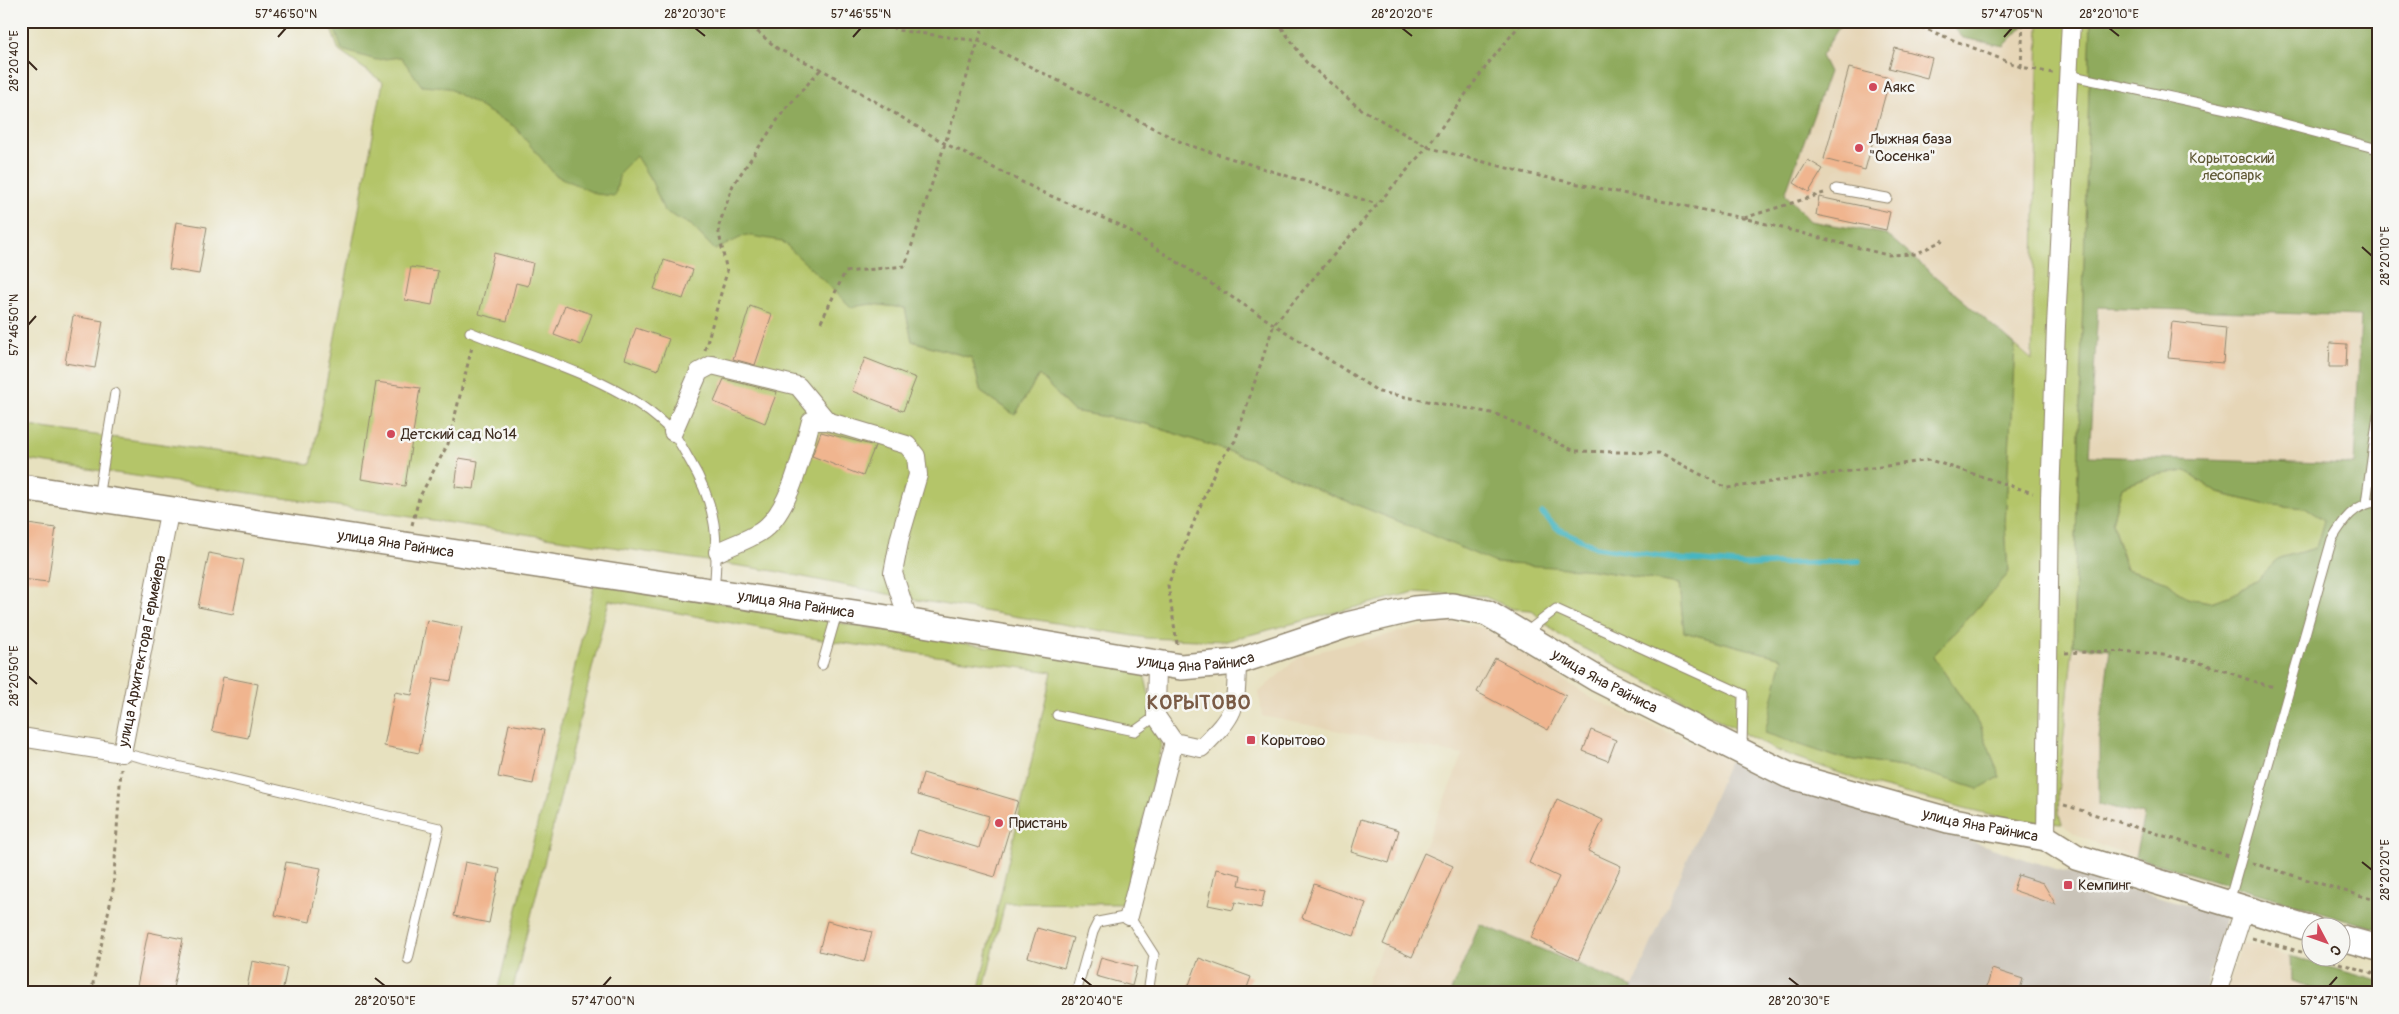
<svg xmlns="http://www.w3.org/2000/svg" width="2399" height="1014" viewBox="0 0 2399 1014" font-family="Pangolin,sans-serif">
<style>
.built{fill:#e6d6b7}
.industrial{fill:#c9c3b8}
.green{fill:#b4c569;stroke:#787844;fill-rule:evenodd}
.forest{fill:#8faa5d;stroke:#656a3e;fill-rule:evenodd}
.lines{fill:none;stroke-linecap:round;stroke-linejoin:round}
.stream{stroke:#47b6c1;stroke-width:5.5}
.building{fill:#f0b58f}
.lane-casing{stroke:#91866e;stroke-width:11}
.street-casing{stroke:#91866e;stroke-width:20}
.secondary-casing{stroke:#91866e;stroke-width:28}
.path{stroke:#91866e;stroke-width:3;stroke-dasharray:4 4;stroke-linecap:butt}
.lane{stroke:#fff;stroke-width:9}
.street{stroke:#fff;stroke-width:18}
.secondary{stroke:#fff;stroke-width:25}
.ticks{fill:none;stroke:#3b2a1e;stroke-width:2}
.poi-dot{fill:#d1495b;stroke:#f6f6f2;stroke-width:2}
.labels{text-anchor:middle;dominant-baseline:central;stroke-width:5;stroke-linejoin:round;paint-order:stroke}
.poi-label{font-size:15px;fill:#3b2a1e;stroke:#f6f6f2;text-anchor:start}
.park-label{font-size:15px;fill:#5f5834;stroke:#f6f6f2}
.street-label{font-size:15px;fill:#3b2a1e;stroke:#f6f6f2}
.district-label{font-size:20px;font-weight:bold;letter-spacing:1px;fill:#7a5b46;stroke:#f6f6f2}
.neatline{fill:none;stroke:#3b2a1e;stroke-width:2}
.ticks-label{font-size:12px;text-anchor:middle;fill:#3b2a1e}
</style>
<rect width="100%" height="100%" fill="#f6f6f2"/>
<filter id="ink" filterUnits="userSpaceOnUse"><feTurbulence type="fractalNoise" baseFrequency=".02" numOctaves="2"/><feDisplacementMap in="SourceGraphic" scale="10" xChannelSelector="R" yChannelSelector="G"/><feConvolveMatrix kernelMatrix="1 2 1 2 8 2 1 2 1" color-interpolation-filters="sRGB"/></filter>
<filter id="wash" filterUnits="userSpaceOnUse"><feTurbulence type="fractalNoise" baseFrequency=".0096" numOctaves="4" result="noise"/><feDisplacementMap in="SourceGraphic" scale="20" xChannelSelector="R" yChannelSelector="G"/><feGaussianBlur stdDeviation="1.12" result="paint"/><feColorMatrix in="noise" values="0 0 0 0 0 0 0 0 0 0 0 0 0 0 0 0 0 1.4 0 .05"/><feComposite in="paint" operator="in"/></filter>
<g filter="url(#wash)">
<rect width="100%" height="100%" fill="#e7e1bf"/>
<path class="built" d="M1843,21H1948L1963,38L2004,46L2028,21H2039L2032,361L1886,234L1810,221L1785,194L1829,72L1821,56Z
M2098,307L2361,316L2354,466L2089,456Z
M1445,621L1484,628L1593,699L1730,760L1633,987L1480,924L1450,993H1374L1364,989L1463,755L1262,716L1259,692L1300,656Z
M2073,646L2110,649L2099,738V803L2144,815L2135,857L2078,836L2062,824L2059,814L2058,793Z
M2242,942L2290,956L2292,981L2331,993H2226Z"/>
<path class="industrial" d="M1730,760L2052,868L2226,916L2204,993H1630Z"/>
<path class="green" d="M328,21H575L925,289L784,242L851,306L872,304L905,308L912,341L972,358L981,392L1015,415L1039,375L1073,411L1146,424L1252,459L1319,490L1408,525L1594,570L1679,584L1684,632L1782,658L1836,757L1915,769L1978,788L2000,777L1980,725L1933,656L2008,574L2005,524L2015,345L2032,360L2039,21H2091L2073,646L2058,793L2059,814L2062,824L2012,820L1873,785L1775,750L1559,635L1531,610L1513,609L1483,596L1414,592L1226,641L1146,638L917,600L774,571L21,459V425L311,464L383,82L339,51ZM637,156L715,250L652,182Z
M2186,471L2218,493L2263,504L2305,508L2325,520L2316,548L2279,558L2257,580L2232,595L2210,602L2187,598L2168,582L2127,569L2112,522L2122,487L2155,475Z
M595,582L949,641L1143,669L1161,746L1123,904L1005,903L983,993H978L1052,672L828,641L609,600L512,993H497Z"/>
<path class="forest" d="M332,21H1843L1821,56L1829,72L1785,194L1810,221L1886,234L2015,345L2005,524L2008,574L1933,656L1980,725L2000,777L1978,789L1915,769L1836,757L1765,733L1782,658L1684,632L1679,584L1594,570L1496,563L1408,525L1319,490L1252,459L1146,424L1073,411L1039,375L1015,415L981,392L972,358L912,341L905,308L872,304L851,307L782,241L746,235L715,250L691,225L664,211L652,182L636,156L620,172L615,196L596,194L555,175L515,127L448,88L422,86L401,57L376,60L342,50Z
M1948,21H2028L2004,46L1963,38Z
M2091,21H2378V929L2135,857L2144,815L2099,804V738L2110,649L2073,646ZM2098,307L2361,316L2354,465L2089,456ZM2186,471L2218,493L2263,504L2305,508L2324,520L2316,548L2279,558L2257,580L2232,595L2210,602L2187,598L2168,582L2126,569L2112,522L2122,487L2155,475Z
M1480,924L1633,987L1630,993H1450Z
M2290,956L2378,981V993H2331L2291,981Z"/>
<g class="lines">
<path class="stream" d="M1542,513L1557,528L1596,547L1680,559L1746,565L1859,561"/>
</g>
<g id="blocks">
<path class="building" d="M1895,48L1932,58L1927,78L1889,68Z
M1849,68L1890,78L1865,170L1824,159Z
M1808,160L1823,169L1809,192L1794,183Z
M1819,197L1890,212L1886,230L1816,215Z
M176,222L207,227L199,274L169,269Z
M494,253L533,263L528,286L516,283L507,321L479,314Z
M664,260L693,270L683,299L654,289Z
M411,267L438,271L432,305L405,300Z
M565,305L592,314L581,345L554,335Z
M750,306L772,314L755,365L733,359Z
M73,316L103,321L95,368L65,363Z
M2172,322L2226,328L2223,363L2168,358Z
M636,328L669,339L658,370L625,359Z
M2330,343L2347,344L2346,367H2329Z
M865,358L916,378L903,411L852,391Z
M724,379L777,392L765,423L714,402Z
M376,382L420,388L405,486L361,479Z
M821,432L875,446L863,476L812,456Z
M459,458L478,461L474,489L455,487Z
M21,523L56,528L48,582L21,579Z
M209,553L244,560L233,614L198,607Z
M427,620L462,627L451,681L434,678L419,753L384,746L395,692L412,695Z
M1495,658L1566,696L1548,730L1477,692Z
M223,677L258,684L248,738L212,731Z
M509,724L544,730L533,784L498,777Z
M1591,730L1616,740L1608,761L1583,751Z
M923,773L1018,801L995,877L911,852L918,830L979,848L989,816L917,795Z
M1557,799L1603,820L1588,851L1621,866L1578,960L1531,938L1559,877L1529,863Z
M1361,819L1399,830L1389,863L1351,852Z
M1424,853L1453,866L1412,957L1383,944Z
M286,862L321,868L310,922L275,915Z
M465,862L500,869L489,923L454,916Z
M1216,869L1241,875L1239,885L1265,891L1261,908L1235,902L1233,910L1208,905Z
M2018,875L2043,883L2056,905L2013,890Z
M1314,884L1366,903L1354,936L1302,918Z
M827,921L872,932L864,962L819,951Z
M1037,928L1073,938L1064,968L1028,957Z
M148,932L183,939L172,993L137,986Z
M1101,957L1137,967L1132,986L1096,976Z
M1199,958L1251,977L1245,993H1186Z
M252,961L287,968L282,993H246Z
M1992,969L2023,979L2019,993H1985Z"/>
</g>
</g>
<g filter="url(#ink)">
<use href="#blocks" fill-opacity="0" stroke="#91866e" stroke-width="1"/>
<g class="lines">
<defs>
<path id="lane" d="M2068,75L2236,111L2378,149
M1836,189L1887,198
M470,332C534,358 624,380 672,432C679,440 684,451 690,461C717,506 719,540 714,591
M98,498L115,393
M2366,503L2378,415
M1525,633L1556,609L1743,694L1742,749
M822,665L837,613
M1057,715L1135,731L1156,716
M122,753L439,828L408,959
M2229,902L2332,539C2343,521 2354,503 2378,502
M1076,993L1093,932L1098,922L1129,916L1154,955L1148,993"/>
<g id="street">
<path d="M673,432L699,372L712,365L798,386L827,421"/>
<path d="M718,552C732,545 748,540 760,532C790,513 802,453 811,421H827L907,445L916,456L918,475L900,537L893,573L909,622"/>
<path d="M1157,663L1156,716L1174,742L1201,748C1236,713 1236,711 1237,662"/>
<path id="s1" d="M21,737L122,753L170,508"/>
<path d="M2046,838L2050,499L2056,326L2071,21"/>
<path d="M1129,916L1174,742"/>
<path d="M2217,993L2244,910"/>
</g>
<g id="secondary">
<path id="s2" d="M21,487L881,617L1181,667L1237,662L1347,625L1414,609L1452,606L1487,613L1597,679L1788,775L1948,820L2046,838L2076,857L2312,929"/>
<path d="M2342,938L2378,948"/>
</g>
</defs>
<use href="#lane" class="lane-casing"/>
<use href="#street" class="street-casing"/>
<use href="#secondary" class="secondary-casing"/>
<path class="path" d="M745,21L778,49L821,69L946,144L1046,194L1120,225L1379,392L1496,414L1575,451L1659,453L1727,488L1930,460L2033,493
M886,21L896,30L979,41L1185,144L1377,204
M1277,21L1306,62L1358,107L1427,147L1530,174L1743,218L1887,255L1916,254L1943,240
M1906,21L2021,67L2053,73
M2021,67L2023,21
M1744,218L1824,193
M821,322L845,272L905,266L985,21
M705,350L727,272L718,228L733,185L783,112L821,69
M412,525L419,498L448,444L472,347
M1177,644L1168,585L1218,463L1235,441L1274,324L1427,147L1487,65L1523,21
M2065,653C2117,650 2160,650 2210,666C2233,673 2253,683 2276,687
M2064,805L2229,856
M2252,863L2378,901
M2252,938L2312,955
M2316,956L2378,975
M91,993L113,890L121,769"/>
<use href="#lane" class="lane"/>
<use href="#street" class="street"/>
<use href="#secondary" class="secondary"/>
</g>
</g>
<path class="ticks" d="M695,28L705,36M1402,28L1412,36M2109,28L2119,36M278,37L286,28M853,37L861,28M2004,37L2012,28M28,61L37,70M2362,247L2372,256M28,325L36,316M28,676L37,684M2362,862L2372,870M375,978L385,986M1082,978L1092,986M1789,978L1799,986M603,986L611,977M2329,986L2337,977"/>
<g class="poi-dot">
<circle cx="1873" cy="87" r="5"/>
<circle cx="1859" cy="148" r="5"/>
<circle cx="391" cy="434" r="5"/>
<rect x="1246" y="735" width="10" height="10" rx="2.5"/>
<circle cx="999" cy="823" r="5"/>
<rect x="2063" y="880" width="10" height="10" rx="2.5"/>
</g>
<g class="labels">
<g class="poi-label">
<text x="1883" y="87">Аякс</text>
<text x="1869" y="139">Лыжная база<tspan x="1869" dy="17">"Сосенка"</tspan></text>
<text x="401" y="434">Детский сад №14</text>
<text x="1261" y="740">Корытово</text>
<text x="1009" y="823">Пристань</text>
<text x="2078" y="885">Кемпинг</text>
</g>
<g class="park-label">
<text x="2232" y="158">Корытовский<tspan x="2232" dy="17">лесопарк</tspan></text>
</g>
<g class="street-label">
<text stroke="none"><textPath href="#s2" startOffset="379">улица Яна Райниса</textPath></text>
<text stroke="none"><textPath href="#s2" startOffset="784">улица Яна Райниса</textPath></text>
<text stroke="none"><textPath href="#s1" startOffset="206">улица Архитектора Гермейера</textPath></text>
<text stroke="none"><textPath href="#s2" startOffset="1189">улица Яна Райниса</textPath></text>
<text stroke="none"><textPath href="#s2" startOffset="1625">улица Яна Райниса</textPath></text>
<text stroke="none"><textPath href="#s2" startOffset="2030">улица Яна Райниса</textPath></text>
</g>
<g class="district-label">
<text x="1199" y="702">КОРЫТОВО</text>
</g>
</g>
<rect width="2399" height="1014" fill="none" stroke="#f6f6f2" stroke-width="55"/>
<g transform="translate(2326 942) rotate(131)"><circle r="24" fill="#f6f6f2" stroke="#aba49d"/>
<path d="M0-4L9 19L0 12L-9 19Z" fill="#d1495b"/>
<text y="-8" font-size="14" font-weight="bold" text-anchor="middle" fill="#3b2a1e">С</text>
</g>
<rect x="28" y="28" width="2344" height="958" class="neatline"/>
<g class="ticks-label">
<text x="286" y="18">57°46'50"N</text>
<text x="695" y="18">28°20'30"E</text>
<text x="861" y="18">57°46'55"N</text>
<text x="1402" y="18">28°20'20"E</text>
<text x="2012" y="18">57°47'05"N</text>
<text x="2109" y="18">28°20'10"E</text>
<text transform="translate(14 61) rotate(-90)" y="4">28°20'40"E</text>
<text transform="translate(2385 256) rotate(-90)" y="4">28°20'10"E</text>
<text transform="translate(14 325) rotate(-90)" y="4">57°46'50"N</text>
<text transform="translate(14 676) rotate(-90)" y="4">28°20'50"E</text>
<text transform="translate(2385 870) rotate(-90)" y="4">28°20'20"E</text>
<text x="385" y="1005">28°20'50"E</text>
<text x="603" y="1005">57°47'00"N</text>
<text x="1092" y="1005">28°20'40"E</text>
<text x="1799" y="1005">28°20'30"E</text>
<text x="2329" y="1005">57°47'15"N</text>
</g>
</svg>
